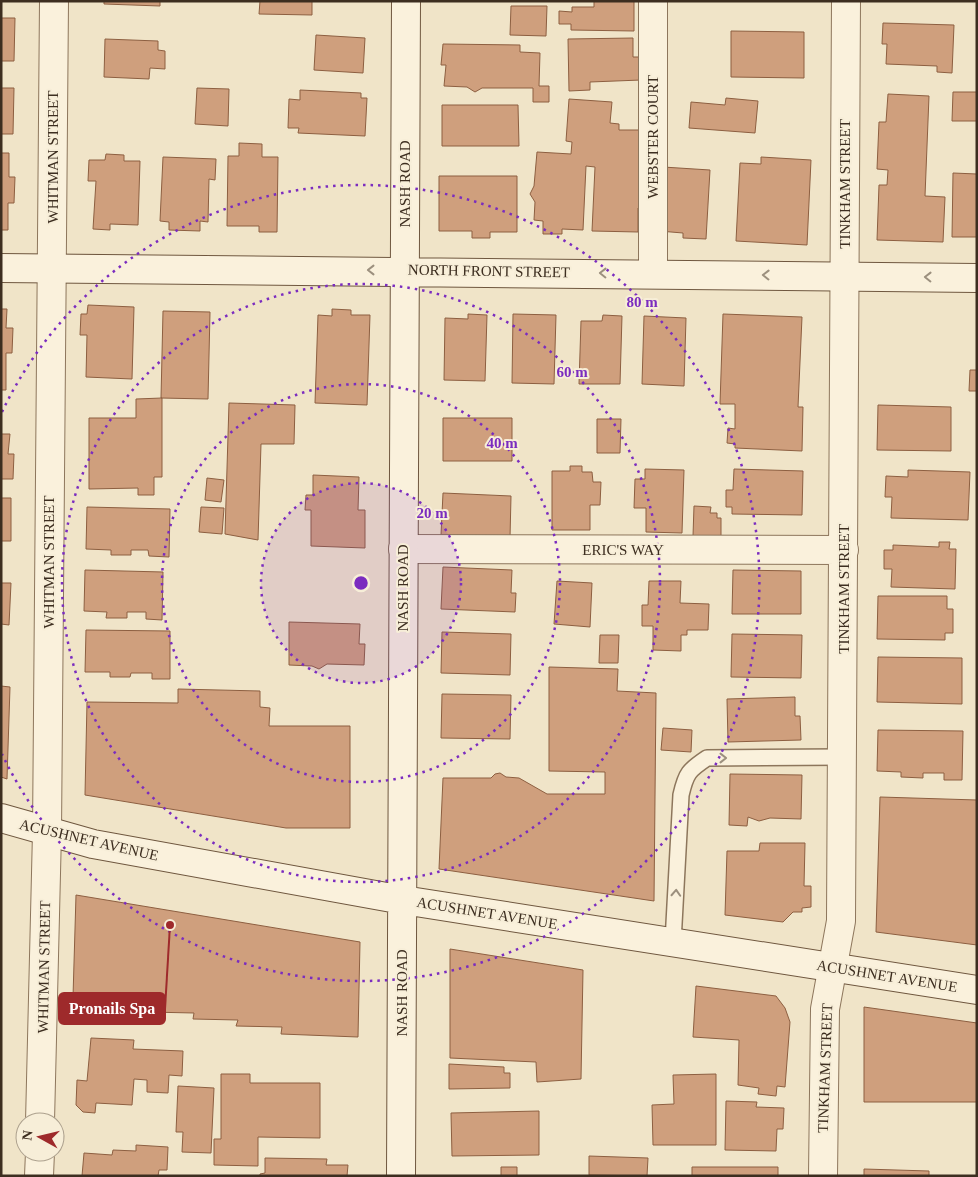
<svg xmlns="http://www.w3.org/2000/svg" width="978" height="1177" viewBox="0 0 978 1177" font-family="Georgia,serif">
<style>
.building{fill:#cf9f7d;stroke:#8d5f41}
.lines{fill:none;stroke-linecap:round;stroke-linejoin:round}
.lane-casing{stroke:#8d765c;stroke-width:18}
.street-casing{stroke:#8d765c;stroke-width:30}
.secondary-casing{stroke:#6f573f;stroke-width:30}
.lane{stroke:#faf1dc;stroke-width:15}
.street{stroke:#faf1dc;stroke-width:28}
.secondary{stroke:#faf1dc;stroke-width:28}
.oneway{stroke:#9c907e}
.ring{fill:none;stroke:#7b2cbf;stroke-width:2.5;stroke-dasharray:2.5 5}
.labels{text-anchor:middle;dominant-baseline:central;stroke-width:4;stroke-linejoin:round;paint-order:stroke}
.street-label{font-size:15px;fill:#3d2e20;stroke:#f7eed8}
.centre{fill:#7b2cbf;stroke:#f7eed8;stroke-width:2.5}
.ring-label{font-size:15px;text-anchor:middle;font-weight:bold;fill:#7b2cbf;stroke:#f7eed8;stroke-width:4;stroke-linejoin:round;paint-order:stroke}
.leader{fill:none;stroke:#9e2a2b;stroke-width:2}
.callout-dot{fill:#9e2a2b;stroke:#f7eed8;stroke-width:2}
.callout{fill:#9e2a2b;stroke:#9e2a2b;stroke-width:2}
.callout-label{font-size:16px;text-anchor:middle;font-weight:bold;fill:#fff}
</style>
<rect width="100%" height="100%" fill="#f0e4c8"/>
<path class="building" d="M104,1H160V6L104,4Z
M260,1H312V15L259,14Z
M594,1H634V31L571,30V24H559V11L572,12V7H594Z
M511,6H547L546,36L510,35Z
M1,18H15L14,61H1Z
M883,23L954,25L952,73L937,72V66L886,64L887,44H882Z
M731,31L804,32V78L731,77Z
M316,35L365,38L363,73L314,70Z
M633,38V57H641V80L590,82V90L569,91L568,39Z
M105,39L158,41V50L165,51V69L150,68L149,79L104,77Z
M443,44L520,45V52L540,53L539,86H549V102H533V88H482L475,92L467,87L444,86L446,65H441Z
M1,88H14L13,134H1Z
M197,88L229,89L228,126L195,124Z
M300,90L361,93V98H367L365,136L298,133L299,128H288L289,99L300,100Z
M953,92H977V121H952Z
M888,94L929,96L925,196L945,197L943,242L877,240L879,185H887L888,170L877,169L879,122H886Z
M726,98L758,101L755,133L689,128L691,102L725,105Z
M569,99L612,102L610,123L619,124V130H641L643,208H638V232L592,231L595,167L586,166L583,230L562,229V234H543V221L534,220L535,202L530,194L534,186L537,152L571,154L572,142L566,141Z
M442,105H518L519,146H442Z
M239,143L262,144V157H278L277,232H259V226H227L228,156H239Z
M1,153H9V177H15L14,203H8V230H1Z
M106,154L124,155V161H140L138,225L110,224V230L93,229L96,181H88L89,160H105Z
M163,157L216,159L215,180L209,179L208,222L200,221V231L169,230V222L160,221Z
M761,157L811,160L807,245L736,241L740,163L761,164Z
M663,167L710,170L706,239L683,238V233L659,231Z
M953,173L977,174V237H952Z
M439,176H517V232H490V238H472V231H439Z
M88,305L134,307L132,379L86,377L87,335H80L81,314H87Z
M1,309H7L6,328H13L12,353H6V390H1Z
M332,309L351,310V315H370L367,405L315,403L318,315L332,316Z
M163,311L210,312L208,399L161,398Z
M468,314L487,315L485,381L444,380L445,318L468,319Z
M513,314L556,315L554,384L512,383Z
M723,314L802,317L798,407H803L802,451L735,448V444L727,443L728,428L735,429V404H720Z
M603,315L622,316L620,384H579L581,321H602Z
M644,316L686,318L684,386L642,384Z
M977,365V391H969L970,370H977Z
M162,398V477H154V495H138V488L89,489V418H136V399Z
M229,403L295,405L294,444H261L258,540L225,534Z
M878,405L951,407V451L877,450Z
M443,418H512V461H443Z
M597,419H621L620,453H597Z
M1,434H10L8,454H14L13,479H1Z
M570,466H582V472H592L593,482H601L600,505H590V530H552V471H570Z
M645,469L684,470L682,533L646,532V508H634L635,479H645Z
M734,469L803,471L802,515L732,514V507H726V490H733Z
M908,470L970,472L968,520L891,518L892,497H885L886,476L908,477Z
M313,475L359,477L358,510H365V548L311,546V510H305L306,495H313Z
M207,478L224,480L221,502L205,500Z
M443,493L511,496L510,538L441,535Z
M1,498H11V541H1Z
M694,506L711,507L710,513H717V518H721V537L693,536Z
M87,507L170,509L169,557L149,556L148,550H131V555H111V550L86,549Z
M201,507L224,508L222,534L199,532Z
M939,542H950L949,549H956L955,589L891,587L892,569H884V550H893V545L939,547Z
M443,567L512,570L511,593H516L515,612L441,609Z
M85,570L163,572L162,620L146,619V612H127V618H106L107,612L84,611Z
M733,570L801,571V614H732Z
M557,581L592,583L590,627L554,624Z
M649,581H681L680,603L709,604L708,630H687V635H681V651L653,650V626H642V605H648Z
M1,583H11L9,625L1,624Z
M878,596H947V609H953V633H945V640L877,639Z
M289,622L360,624L359,644H365L364,665L327,664L319,669L312,666L289,665Z
M86,630L170,631V679H152V673H131L130,677H110V672H85Z
M442,632L511,634L510,675L441,673Z
M732,634L802,635L801,678L731,677Z
M600,635H619L618,663H599Z
M878,657L962,658V704L877,702Z
M549,667L618,669L617,691L656,693L654,901L439,869L443,778H491L495,774L500,773L506,777L519,778L547,794H605V772L549,771Z
M1,686L10,687L7,779L1,777Z
M178,689L260,691V707L270,708L269,726H350V828H286L85,795L87,702L178,703Z
M442,694L511,695L510,739L441,738Z
M795,697V716H800L801,740L728,742L727,699Z
M663,728L692,730L691,752L661,750Z
M878,730L963,731L962,780H944V773H923V778L901,777V772L877,771Z
M730,774L802,775L801,819L770,818L759,821L748,817L747,826L729,825Z
M880,797L977,800V945L876,932Z
M760,843H805L804,886H811V907L802,908V912H793L783,922L725,915L727,851H759Z
M76,895L360,942L358,1037L281,1034L282,1027L236,1026L238,1020L193,1019L194,1013L148,1012L149,1006L104,1005L105,999L73,997Z
M450,949L583,970L581,1079L537,1082L536,1062L450,1058Z
M696,986L776,996L785,1008L790,1022L785,1087L777,1086L776,1096L758,1094L759,1088L738,1085L739,1040L693,1037Z
M864,1007L977,1023V1102H864Z
M91,1038L134,1040L133,1049L183,1051L182,1076L169,1075L168,1093L147,1092V1080L134,1079L132,1105L96,1103L95,1113L83,1112L76,1105L77,1080L87,1081Z
M449,1064L504,1067V1073H510V1088L449,1089Z
M221,1074H250V1083H320V1138L258,1137V1166L214,1165V1139H221Z
M716,1074V1145H653L652,1105L674,1104L673,1075Z
M178,1086L214,1088L211,1153L182,1152L183,1132H176Z
M726,1101L757,1102L756,1107L784,1108L783,1129H777L776,1151L725,1150Z
M539,1111V1155L452,1156L451,1113Z
M136,1145L168,1147L167,1170H159L158,1176H82L84,1153L112,1155L113,1150L136,1151Z
M589,1156L648,1158L647,1176L589,1175Z
M265,1158L327,1159L326,1165H348L347,1176H260V1174L265,1173Z
M501,1167H517V1176H501Z
M692,1167H778V1176H692Z
M864,1169L929,1171V1176H864Z"/>
<g class="lines">
<defs>
<path id="lane" d="M673,942L681,795C686,773 689,770 707,758L843,757"/>
<path id="street" d="M653,1V273
M403,549L844,550
M40,1122L47,832L54,1
M39,1176L40,1152
M823,1176L825,1009L841,921L846,1"/>
<path id="secondary" d="M1,268L977,278
M1,818L93,844L403,900L977,990
M401,1176L406,1"/>
</defs>
<use href="#lane" class="lane-casing"/>
<use href="#street" class="street-casing"/>
<use href="#secondary" class="secondary-casing"/>
<use href="#lane" class="lane"/>
<use href="#street" class="street"/>
<use href="#secondary" class="secondary"/>
</g>
<defs><path id="oneway-chevron" d="M-2-3.5L2.5 0L-2 3.5" fill="none" stroke-width="1.6" stroke-linecap="round" stroke-linejoin="round" transform="scale(1.25)"/></defs>
<g class="oneway">
<use href="#oneway-chevron" transform="translate(371 270) rotate(-180)"/>
<use href="#oneway-chevron" transform="translate(603 273) rotate(-179)"/>
<use href="#oneway-chevron" transform="translate(766 275) rotate(-179)"/>
<use href="#oneway-chevron" transform="translate(928 277) rotate(-179)"/>
<use href="#oneway-chevron" transform="translate(723 758)"/>
<use href="#oneway-chevron" transform="translate(676 893) rotate(-87)"/>
</g>
<circle cx="361" cy="583" r="100" fill="#7b2cbf" fill-opacity=".12"/>
<g class="ring">
<circle cx="361" cy="583" r="100"/>
<circle cx="361" cy="583" r="199"/>
<circle cx="361" cy="583" r="299"/>
<path d="M2 412A398 398 0 1 1 2 754"/>
</g>
<g class="labels">
<g class="street-label">
<text transform="translate(653 137) rotate(-90)">WEBSTER COURT</text>
<text transform="translate(53 157) rotate(-90)">WHITMAN STREET</text>
<text transform="translate(405 184) rotate(-90)">NASH ROAD</text>
<text transform="translate(845 184) rotate(-90)">TINKHAM STREET</text>
<text transform="translate(489 271) rotate(1)">NORTH FRONT STREET</text>
<text x="623" y="550">ERIC'S WAY</text>
<text transform="translate(49 562) rotate(-90)">WHITMAN STREET</text>
<text transform="translate(403 588) rotate(-90)">NASH ROAD</text>
<text transform="translate(844 589) rotate(-90)">TINKHAM STREET</text>
<text transform="translate(89 840) rotate(13)">ACUSHNET AVENUE</text>
<text transform="translate(487 913) rotate(9)">ACUSHNET AVENUE</text>
<text transform="translate(44 967) rotate(-89)">WHITMAN STREET</text>
<text transform="translate(887 976) rotate(9)">ACUSHNET AVENUE</text>
<text transform="translate(402 993) rotate(-90)">NASH ROAD</text>
<text transform="translate(825 1068) rotate(-88)">TINKHAM STREET</text>
</g>
</g>
<circle cx="361" cy="583" r="8" class="centre"/>
<g class="ring-label">
<text x="642" y="307">80 m</text>
<text x="572" y="377">60 m</text>
<text x="502" y="448">40 m</text>
<text x="432" y="518">20 m</text>
</g>
<path class="leader" d="M170 925L165 1009"/>
<circle class="callout-dot" cx="170" cy="925" r="5"/>
<rect class="callout" x="59" y="993" width="106" height="31" rx="5"/>
<g class="callout-label">
<text x="112" y="1014">Pronails Spa</text>
</g>
<rect width="978" height="1177" fill="none" stroke="#3d2e20" stroke-width="5"/>
<g transform="translate(40 1137) rotate(278)"><circle r="24" fill="#f7eed8" stroke="#ada18e"/>
<path d="M0-4L9 19L0 12L-9 19Z" fill="#9e2a2b"/>
<text y="-8" font-size="14" font-weight="bold" text-anchor="middle" fill="#3d2e20">N</text>
</g>
</svg>
